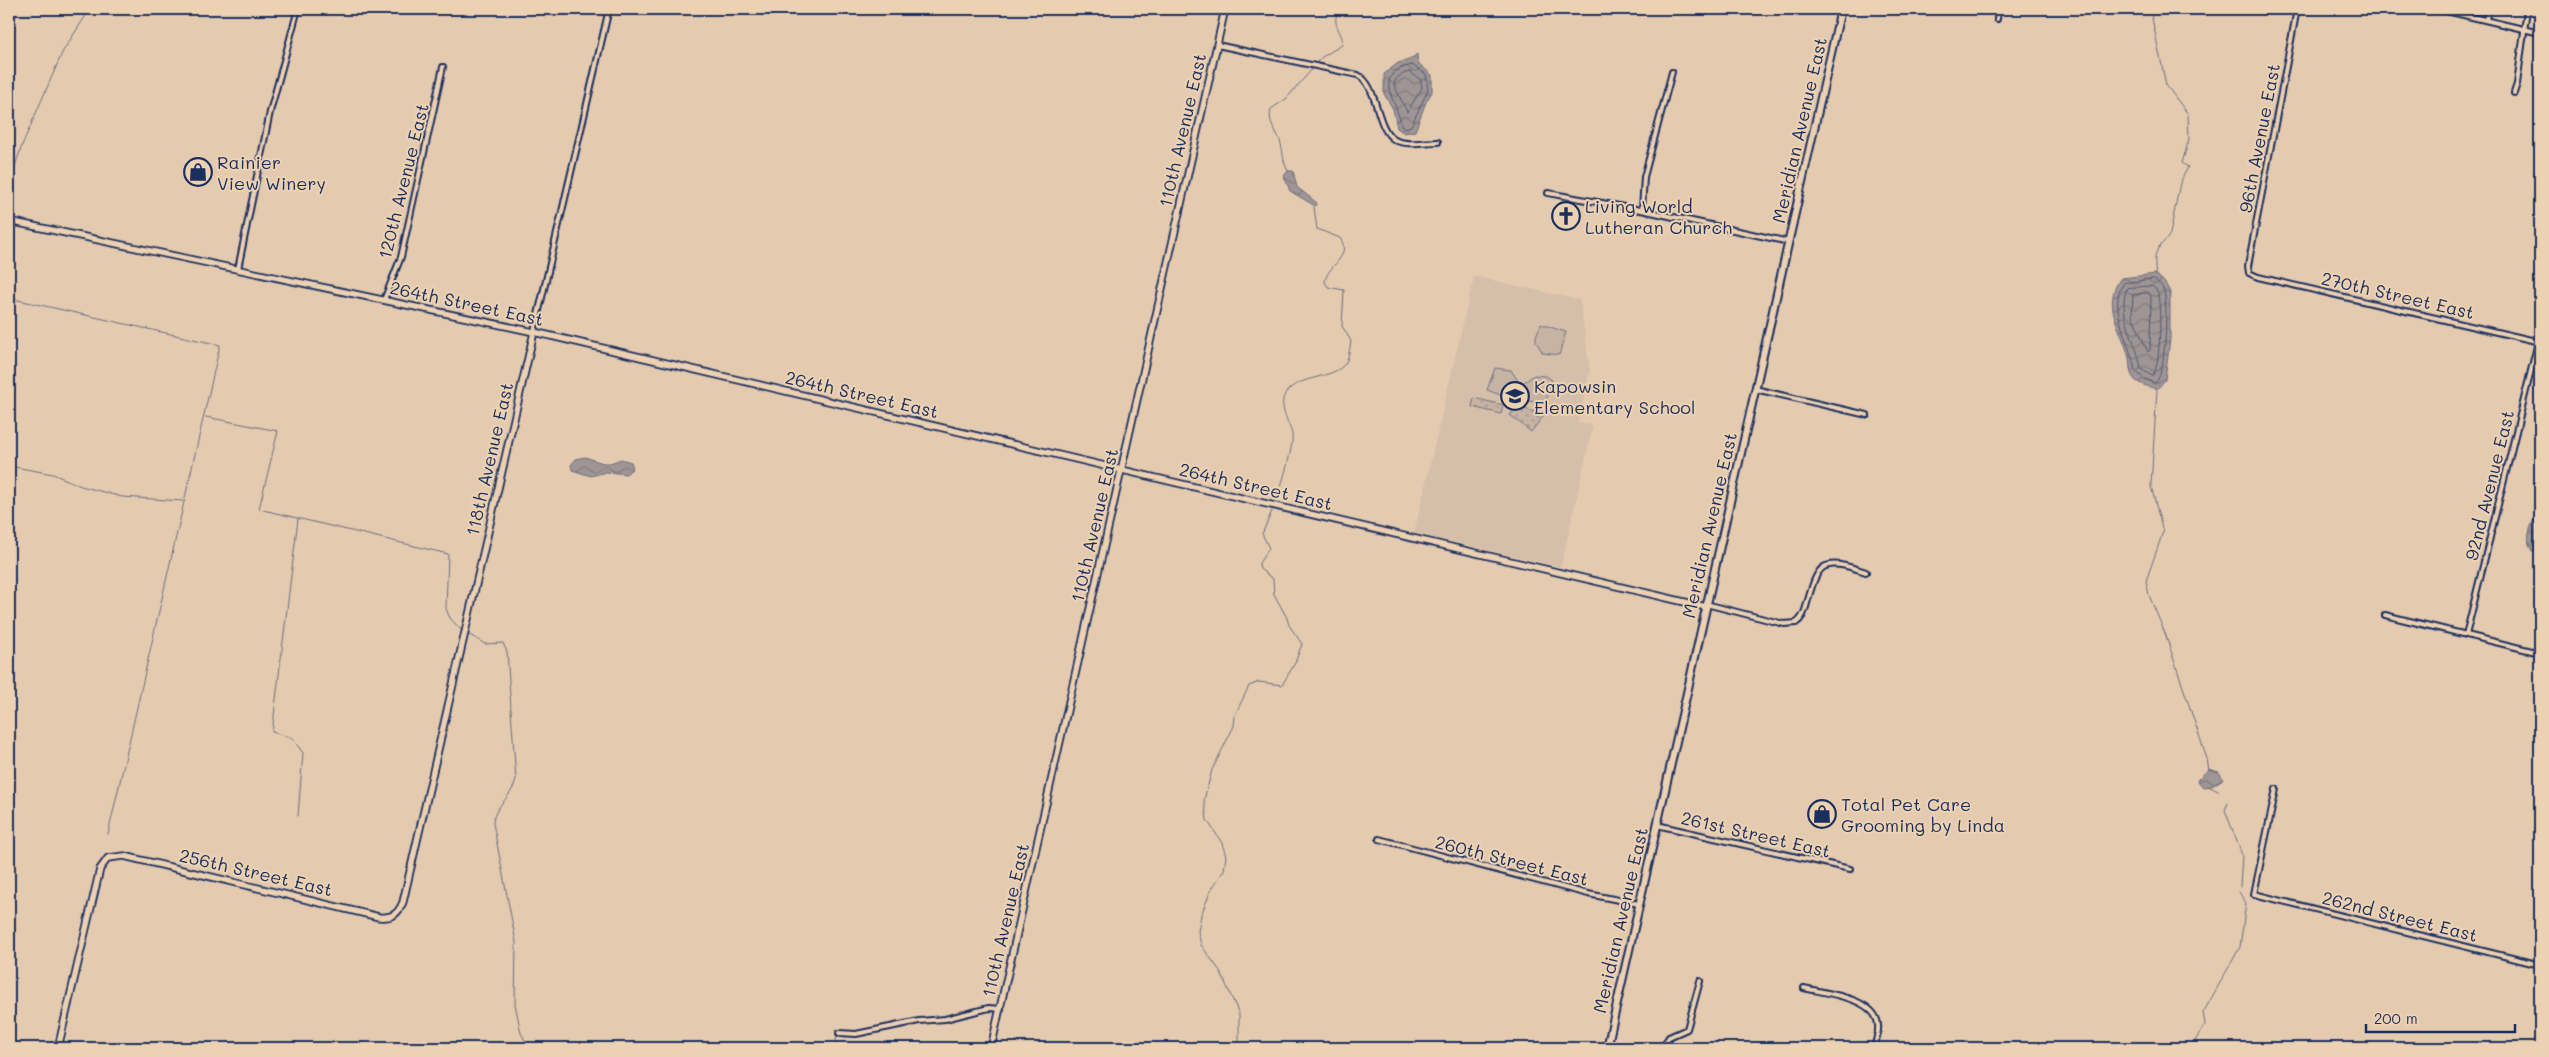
<svg xmlns="http://www.w3.org/2000/svg" width="2549" height="1057" viewBox="0 0 2549 1057" font-family="Mali,sans-serif">
<style>
.built{fill:#d5bfaa}
.grass{fill:url(#grass-dots);stroke:#707181}
.pitch{fill:#c6b3a4;stroke:#707181}
.water{fill:url(#water-waves);stroke:#6a6c7f}
.lines{fill:none;stroke-linecap:round;stroke-linejoin:round}
.shore{stroke:#505874;stroke-width:1}
.stream{stroke:#6a6c7f;stroke-width:1}
.street-casing{stroke:#1b2f5e;stroke-width:8}
.secondary-casing{stroke:#1b2f5e;stroke-width:9}
.primary-casing{stroke:#1b2f5e;stroke-width:10}
.street{stroke:#ecd1b3;stroke-width:4}
.secondary{stroke:#ecd1b3;stroke-width:5.5}
.primary{stroke:#ecd1b3;stroke-width:6}
.labels{text-anchor:middle;dominant-baseline:central;stroke-width:4;stroke-linejoin:round;paint-order:stroke}
.street-label{font-size:18px;fill:#1b2f5e;stroke:#ecd1b3}
.poi-label{font-size:18px;fill:#1b2f5e;stroke:#ecd1b3;text-anchor:start}
</style>
<defs>
<pattern id="grass-dots" width="8" height="8" patternUnits="userSpaceOnUse" patternTransform="scale(1.25)"><rect width="8" height="8" fill="#c6b3a4"/><path d="M2 2h.1M6 6h.1" fill="none" stroke="#a09289" stroke-width="1.8" stroke-linecap="round"/></pattern>
<pattern id="water-waves" width="16" height="10" patternUnits="userSpaceOnUse" patternTransform="scale(1.25)"><rect width="16" height="10" fill="#9f9595"/><path d="M0 5q4-4 8 0t8 0" fill="none" stroke="#817a7d"/></pattern>
</defs>
<rect width="100%" height="100%" fill="#e4cbb0"/>
<filter id="ink" filterUnits="userSpaceOnUse"><feTurbulence type="fractalNoise" baseFrequency=".02" numOctaves="2"/><feDisplacementMap in="SourceGraphic" scale="10" xChannelSelector="R" yChannelSelector="G"/><feConvolveMatrix kernelMatrix="1 2 1 2 8 2 1 2 1" color-interpolation-filters="sRGB"/></filter>
<g filter="url(#ink)">
<path class="built" d="M1474,276L1580,300L1590,371L1578,422L1593,426L1561,567L1414,533Z"/>
<path class="grass" d="M1474,398L1503,405L1501,414L1472,407Z
M1516,407L1545,414L1531,432L1510,415Z"/>
<path class="pitch" d="M1541,324L1566,332L1559,355L1543,353L1536,342V336Z
M1495,368L1511,370L1518,381V388L1511,399L1487,390Z
M1534,375L1546,376L1552,380L1545,405L1522,399L1523,383Z"/>
<path class="water" d="M1417,54L1418,63L1432,75V92L1426,102L1415,131L1404,133L1397,128L1393,109L1384,94V74L1398,63L1409,60Z
M1288,171H1293L1297,187L1317,203L1315,206L1290,191L1284,176Z
M2156,274L2165,283L2170,292V339L2165,380L2157,389C2149,387 2141,385 2135,380C2129,374 2130,366 2129,358C2123,331 2100,305 2121,278Z
M585,457L603,463H610L621,459L631,462L633,468L626,474L606,472L591,476L572,470L571,465L576,459Z
M2540,508V548L2537,552L2532,551C2523,538 2533,520 2540,508Z
M2209,769L2219,772L2223,779L2212,786L2203,787L2197,780Z"/>
<g class="lines">
<path class="shore" d="M1412,65L1426,74L1428,90L1411,126L1405,128L1401,125C1397,99 1370,74 1412,65Z
M1410,72L1421,80L1422,88L1407,112L1394,85C1395,77 1403,73 1410,72Z
M2154,279C2158,282 2162,286 2164,291C2168,305 2166,376 2155,383L2146,380L2135,371C2131,344 2106,305 2124,283Z
M2152,286C2155,288 2158,291 2158,295C2161,309 2161,368 2152,376L2141,369C2138,342 2116,315 2127,288Z
M2148,293L2151,296L2150,350L2148,352L2132,315L2133,295Z"/>
<path class="stream" d="M2150,9L2166,85L2188,114L2189,139L2182,163L2188,167L2180,183L2170,234C2167,240 2163,242 2159,247C2153,255 2155,267 2156,276
M1316,63L1322,57L1342,45C1345,32 1329,26 1339,9
M1288,171C1282,159 1284,156 1281,144C1278,131 1267,124 1271,109L1286,99L1313,68
M9,183L23,143L63,51L90,9
M9,197V209
M9,298L220,345L108,834
M2157,390L2151,486L2163,532L2146,581L2149,595L2166,636L2207,759L2209,770
M206,417L278,431L259,509L448,554L446,609L450,618L461,630
M9,466L53,474L81,486L122,497L183,501
M1276,501C1281,487 1294,447 1292,434C1289,422 1278,406 1285,394C1297,374 1339,380 1347,360C1349,354 1350,347 1351,341L1342,326L1344,290L1328,287L1325,282C1326,266 1353,257 1340,238L1317,229L1314,207
M298,519L272,732L292,738L303,753L298,816
M468,634L485,644L503,643L507,652L516,780C512,798 494,805 493,823L516,942L515,1004L521,1033L529,1048
M2208,786L2220,792
M2228,803L2225,810L2242,855L2240,887
M834,1048L837,1036
M1239,1048V1014L1220,971L1201,945L1198,931L1201,915L1211,890L1224,870L1226,856L1222,843L1207,820L1204,800L1212,770L1234,726L1235,715L1249,686L1259,682L1282,685L1295,663L1302,644L1289,625L1287,618L1274,594L1273,579L1260,569L1259,563L1269,548L1262,534L1272,511
M2191,1048L2205,1024L2203,1013L2240,947L2246,903L2239,892"/>
<defs>
<path id="street" d="M2297,9L2248,266L2249,273L2258,277L2540,342
M2438,9L2540,33
M1997,19L1998,9
M2486,20L2488,9
M1217,45L1358,75C1379,86 1375,129 1395,140C1406,146 1426,142 1438,142
M2514,93L2517,84L2527,9
M1548,193L1646,211L1789,242
M1642,210L1644,177L1672,72
M238,269L270,112L298,9
M384,300L401,257L443,67
M534,332L609,9
M1755,389L1867,415
M1706,604L1784,624L1796,623C1802,619 1804,614 1806,607C1818,564 1820,556 1866,572
M2385,615L2540,653
M2466,635L2538,342
M2276,789L2254,894L2540,965
M1657,825L1850,869
M1379,839L1588,894L1639,904
M1804,988C1825,993 1876,998 1878,1025C1879,1032 1876,1041 1874,1048
M839,1033L856,1034L919,1021L945,1019L989,1008L1001,1009
M1662,1048L1669,1037L1687,1029L1700,981"/>
<path id="secondary" d="M9,221L534,332L1706,607
M58,1048L100,869L108,858L124,856L379,917C393,918 398,914 403,902L534,332
M991,1048L1225,9"/>
<path id="primary" d="M1607,1048L1841,9"/>
</defs>
<use href="#street" class="street-casing"/>
<use href="#secondary" class="secondary-casing"/>
<use href="#primary" class="primary-casing"/>
<use href="#street" class="street"/>
<use href="#secondary" class="secondary"/>
<use href="#primary" class="primary"/>
</g>
</g>
<defs>
<symbol id="shop-ring" viewBox="-11 -11 22 22"><circle r="9.5" fill="#ecd1b3" stroke="#1b2f5e" stroke-width="1.5"/><path d="M-5-2.5h2.3a2.7 3.5 0 0 1 5.4 0H5L5.5 6h-11ZM-1.5-2.5h3a1.5 2.3 0 0 0-3 0Z" fill="#1b2f5e"/></symbol>
<symbol id="church-ring" viewBox="-11 -11 22 22"><circle r="9.5" fill="#ecd1b3" stroke="#1b2f5e" stroke-width="1.5"/><path d="M-1.2-6h2.4v3.5h3.3v2.4h-3.3V6h-2.4V-.1h-3.3v-2.4h3.3Z" fill="#1b2f5e"/></symbol>
<symbol id="school-ring" viewBox="-11 -11 22 22"><circle r="9.5" fill="#ecd1b3" stroke="#1b2f5e" stroke-width="1.5"/><path d="M0-5L7-2L0 1L-7-2ZM-4 1L0 2.5L4 1V4Q0 6-4 4Z" fill="#1b2f5e"/></symbol>
</defs>
<g fill-rule="evenodd">
<use href="#shop-ring" x="182" y="156" width="32" height="32"/>
<use href="#church-ring" x="1550" y="200" width="32" height="32"/>
<use href="#school-ring" x="1499" y="380" width="32" height="32"/>
<use href="#shop-ring" x="1806" y="798" width="32" height="32"/>
</g>
<g class="labels">
<g class="street-label">
<text transform="translate(1182 130) rotate(-77)">110th Avenue East</text>
<text transform="translate(1799 130) rotate(-77)">Meridian Avenue East</text>
<text transform="translate(2259 138) rotate(-79)">96th Avenue East</text>
<text transform="translate(403 181) rotate(-76)">120th Avenue East</text>
<text transform="translate(2398 295) rotate(13)">270th Street East</text>
<text transform="translate(467 303) rotate(12)">264th Street East</text>
<text transform="translate(862 394) rotate(13)">264th Street East</text>
<text transform="translate(489 459) rotate(-77)">118th Avenue East</text>
<text transform="translate(2489 485) rotate(-76)">92nd Avenue East</text>
<text transform="translate(1256 486) rotate(13)">264th Street East</text>
<text transform="translate(1094 525) rotate(-77)">110th Avenue East</text>
<text transform="translate(1709 525) rotate(-77)">Meridian Avenue East</text>
<text transform="translate(1756 834) rotate(13)">261st Street East</text>
<text transform="translate(1512 860) rotate(14)">260th Street East</text>
<text transform="translate(256 872) rotate(13)">256th Street East</text>
<text transform="translate(2400 916) rotate(14)">262nd Street East</text>
<text transform="translate(1005 920) rotate(-77)">110th Avenue East</text>
<text transform="translate(1620 920) rotate(-77)">Meridian Avenue East</text>
</g>
<g class="poi-label">
<text x="217" y="162">Rainier<tspan x="217" dy="21">View Winery</tspan></text>
<text x="1585" y="206">Living World<tspan x="1585" dy="21">Lutheran Church</tspan></text>
<text x="1534" y="386">Kapowsin<tspan x="1534" dy="21">Elementary School</tspan></text>
<text x="1841" y="804">Total Pet Care<tspan x="1841" dy="21">Grooming by Linda</tspan></text>
</g>
</g>
<rect width="2549" height="1057" fill="none" stroke="#ecd1b3" stroke-width="30"/>
<rect x="15" y="15" width="2519" height="1027" fill="none" stroke="#1b2f5e" stroke-width="2" filter="url(#ink)"/>
<path d="M2366 1024v8h149v-8" fill="none" stroke="#1b2f5e" stroke-width="2.5"/>
<text x="2374" y="1024" font-size="15" fill="#1b2f5e" stroke="#ecd1b3" stroke-width="4" paint-order="stroke">200 m</text>
</svg>
